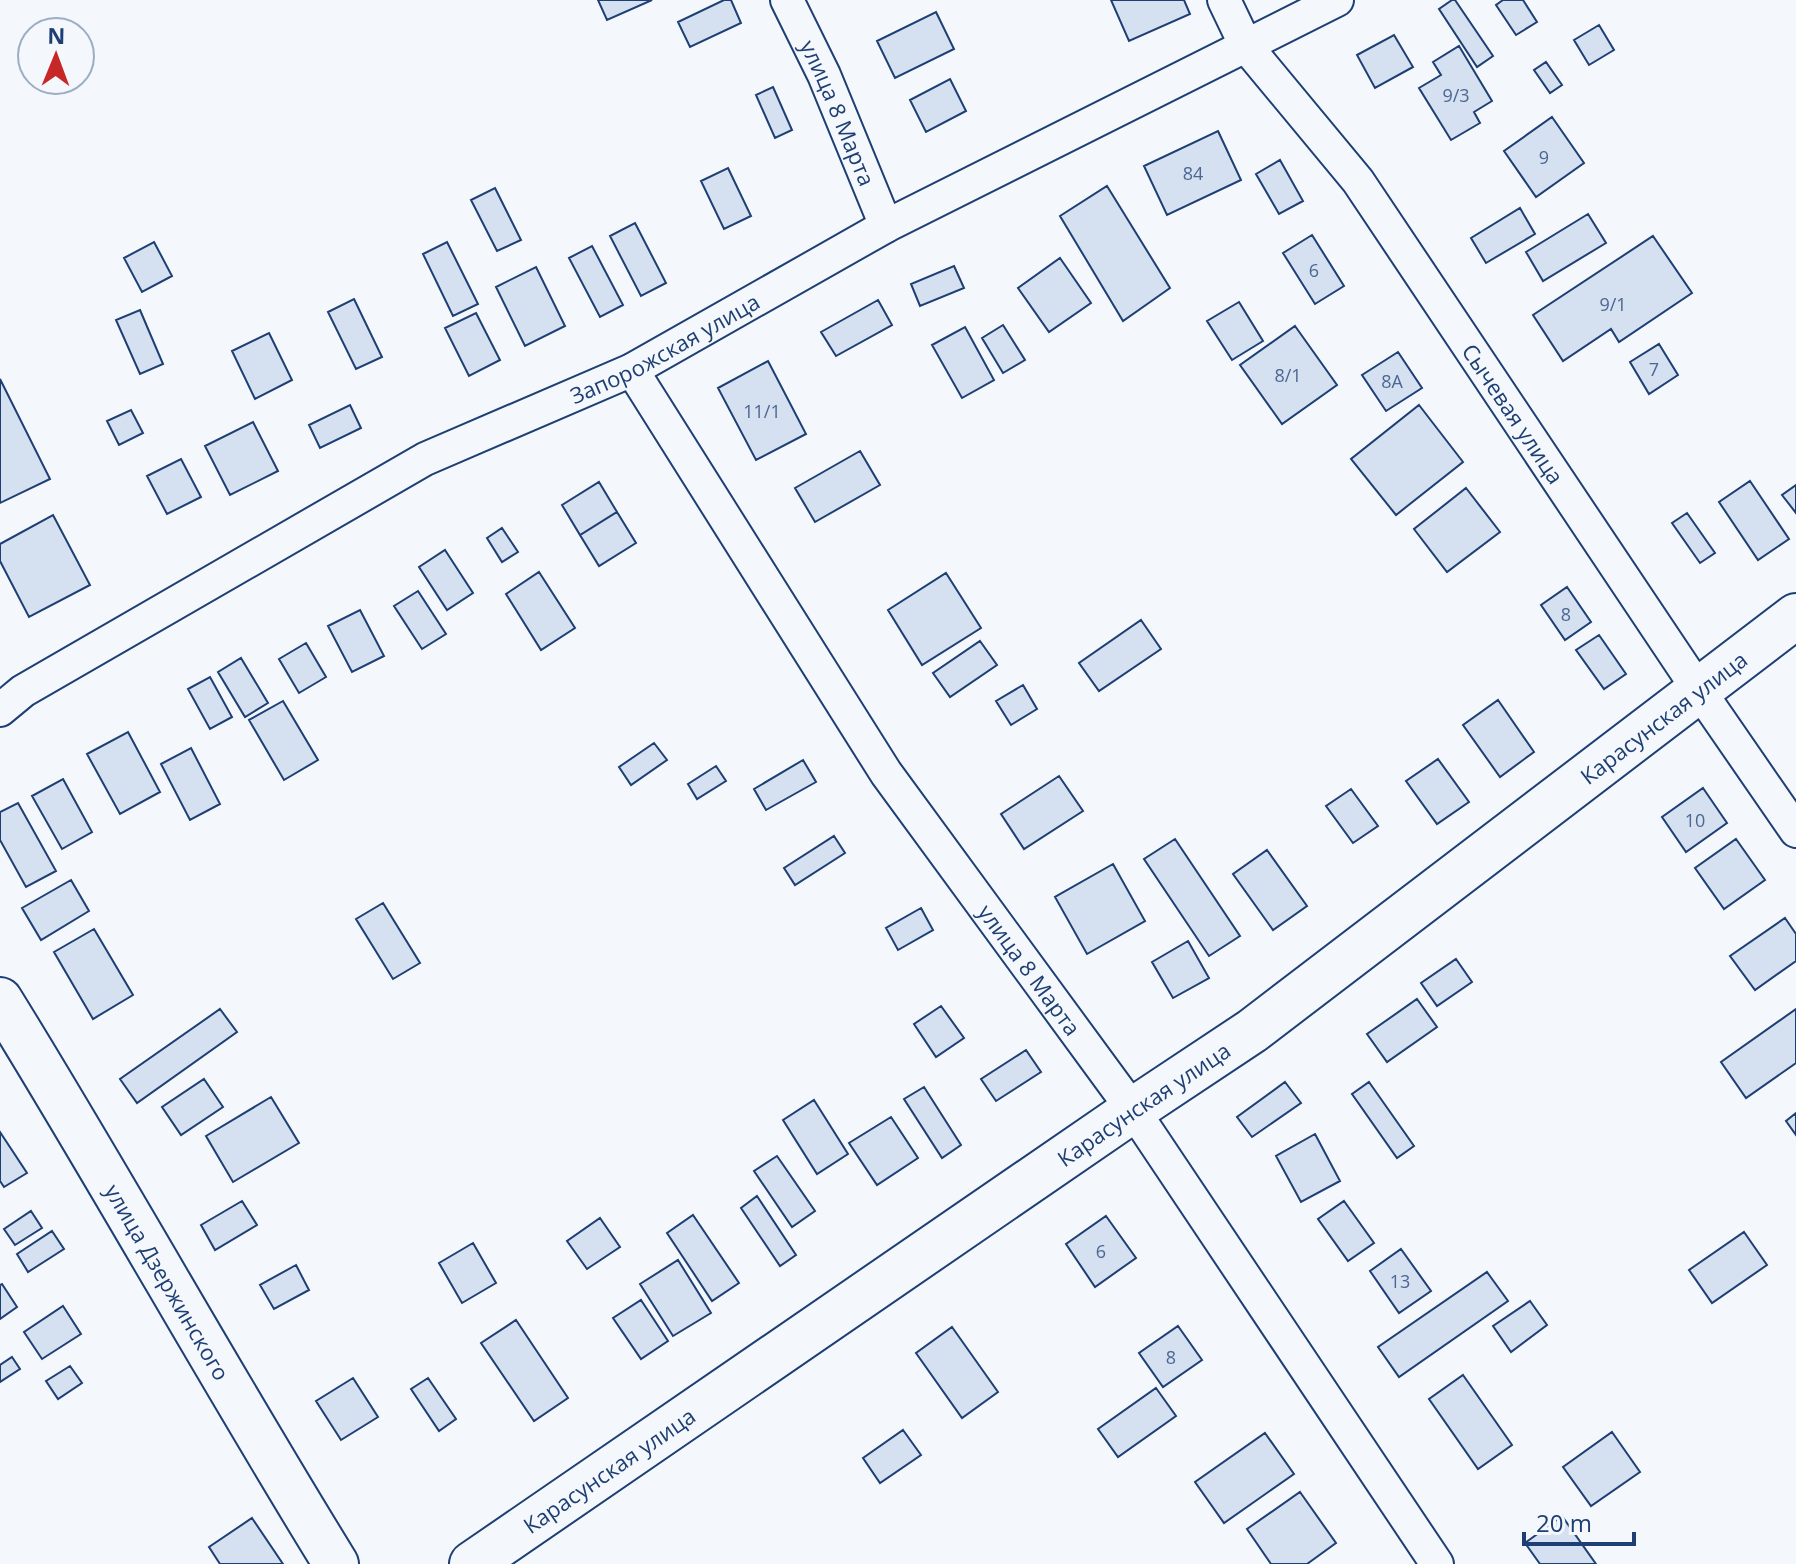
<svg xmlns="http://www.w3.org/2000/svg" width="1796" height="1564" viewBox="0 0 1796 1564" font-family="'Open Sans',sans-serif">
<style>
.building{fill:#d5e0f0;stroke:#1d3f73;stroke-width:2}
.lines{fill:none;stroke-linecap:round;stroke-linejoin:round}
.street-casing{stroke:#1d3f73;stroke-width:36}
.secondary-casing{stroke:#1d3f73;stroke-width:48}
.street{stroke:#f4f7fb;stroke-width:32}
.secondary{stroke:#f4f7fb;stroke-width:44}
.labels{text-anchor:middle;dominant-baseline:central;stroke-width:6;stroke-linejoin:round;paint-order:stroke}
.number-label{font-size:18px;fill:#4b6792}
.street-label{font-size:22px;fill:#1d3f73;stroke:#f4f7fb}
</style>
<rect width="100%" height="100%" fill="#f4f7fb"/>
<path class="building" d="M598,0H652L607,20Z
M724,0H731L741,23L690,47L678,22Z
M1111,0H1184L1190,14L1129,41Z
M1452,0H1455L1493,56L1477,67L1439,9Z
M1503,0H1523L1537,22L1516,35L1496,5Z
M936,12L954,49L895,78L877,41Z
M1599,25L1614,50L1589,65L1574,40Z
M1394,35L1413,67L1375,88L1357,55Z
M1459,46L1492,101L1474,112L1480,123L1451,140L1419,88L1441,75L1433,62Z
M1546,62L1562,85L1550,93L1534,70Z
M950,79L966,111L926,132L910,100Z
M773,87L792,130L775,138L756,95Z
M1552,117L1584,163L1536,197L1504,151Z
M1218,131L1241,180L1167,215L1144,166Z
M1280,160L1303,201L1279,214L1256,174Z
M728,168L751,216L724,229L701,181Z
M1107,186L1170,288L1123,321L1060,216Z
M495,188L521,240L497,251L471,200Z
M1520,208L1535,234L1486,263L1471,238Z
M1588,214L1606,243L1543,281L1526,252Z
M635,223L666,283L641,296L610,236Z
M1312,235L1344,286L1315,304L1283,253Z
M1653,236L1692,293L1619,342L1611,329L1563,361L1533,315Z
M154,242L172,276L142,292L124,258Z
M447,242L478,304L453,316L423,254Z
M592,246L623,305L600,317L569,258Z
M1060,258L1091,303L1049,332L1018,288Z
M954,266L964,288L920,306L911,284Z
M536,267L565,326L525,346L496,287Z
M354,299L382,357L356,369L328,312Z
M878,300L892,325L836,356L821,332Z
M1239,302L1263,341L1232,360L1207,321Z
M140,310L163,364L140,374L116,320Z
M476,313L500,360L469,376L445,328Z
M1003,325L1025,360L1003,373L982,338Z
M1295,326L1337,385L1282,424L1240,365Z
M965,327L994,380L962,398L932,345Z
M269,333L292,380L255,399L232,351Z
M1659,344L1678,375L1649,394L1630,362Z
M1398,352L1422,388L1386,411L1362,375Z
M768,361L806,434L756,460L718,388Z
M0,379L50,479L0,503Z
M350,405L361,428L320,448L309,425Z
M1419,405L1463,462L1396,515L1351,459Z
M131,410L143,433L119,445L107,421Z
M253,422L278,471L230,495L205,446Z
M860,451L880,485L815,522L795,488Z
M181,459L201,497L167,514L147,476Z
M1750,481L1789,539L1758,560L1719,502Z
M599,482L617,512L580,535L562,505Z
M1796,485V513L1782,495Z
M1466,488L1500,532L1447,572L1414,529Z
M617,512L636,543L599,566L580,535Z
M1687,513L1715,553L1700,563L1672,523Z
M53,515L90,585L29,617L0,561V544Z
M502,528L518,552L502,562L487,538Z
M445,550L473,593L447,610L419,567Z
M539,572L575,628L541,650L506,594Z
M946,573L981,628L922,665L888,610Z
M1567,587L1591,622L1565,640L1541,605Z
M418,591L446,634L422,649L394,606Z
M360,610L384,656L352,672L328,626Z
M1141,620L1161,649L1099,691L1079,663Z
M1599,635L1626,674L1604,689L1576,650Z
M980,641L997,665L950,697L933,673Z
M306,643L326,677L299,693L279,659Z
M241,658L268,703L245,717L218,672Z
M210,677L232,717L210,729L188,689Z
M1023,685L1037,709L1011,725L996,701Z
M1498,700L1534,752L1500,777L1463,725Z
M283,701L318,760L284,780L249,720Z
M128,732L160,792L120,814L87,754Z
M654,743L667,760L631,785L619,767Z
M191,748L220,804L190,820L161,764Z
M1438,759L1469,802L1437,824L1406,781Z
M803,760L816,782L766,810L754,789Z
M716,766L726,781L697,799L688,784Z
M1059,776L1083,811L1024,849L1001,814Z
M63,779L92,832L62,849L32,796Z
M1703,788L1727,823L1686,852L1662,817Z
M1351,789L1378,826L1353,843L1326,806Z
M18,803L56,871L26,887L0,840V812Z
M834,836L845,853L795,885L784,868Z
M1175,839L1240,936L1209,956L1144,859Z
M1736,839L1765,880L1724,909L1695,868Z
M1267,850L1307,906L1273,930L1233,874Z
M1113,864L1145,921L1087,954L1055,897Z
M71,880L89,911L41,940L22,908Z
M383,903L420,963L393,979L356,919Z
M921,908L933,930L898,950L886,928Z
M1785,918L1796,934V961L1755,990L1730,956Z
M94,929L133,995L93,1019L54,952Z
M1188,941L1209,978L1173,998L1152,962Z
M1456,959L1472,982L1437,1006L1421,983Z
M1417,999L1437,1027L1387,1062L1367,1034Z
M941,1006L964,1038L936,1057L914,1024Z
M220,1009L237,1032L137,1103L120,1079Z
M1796,1009V1063L1746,1098L1721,1062Z
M1026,1050L1041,1072L996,1101L981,1079Z
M204,1079L223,1107L181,1135L162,1107Z
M1285,1082L1301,1103L1252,1137L1237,1117Z
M1369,1082L1414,1146L1397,1158L1352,1094Z
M924,1087L961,1145L942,1158L904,1099Z
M271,1097L299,1143L233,1182L206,1136Z
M814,1100L848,1154L817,1174L783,1120Z
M1796,1113V1135L1786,1121Z
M891,1117L918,1158L877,1185L849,1143Z
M0,1132L27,1173L4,1187L0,1181Z
M1315,1134L1340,1181L1301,1202L1276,1156Z
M777,1156L815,1211L792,1227L754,1171Z
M757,1196L796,1255L780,1266L741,1208Z
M242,1201L257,1225L215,1250L201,1225Z
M1344,1201L1374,1243L1348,1261L1318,1219Z
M31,1211L42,1228L15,1245L4,1229Z
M693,1215L739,1283L712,1301L667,1233Z
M1106,1216L1136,1258L1095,1287L1066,1244Z
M600,1218L620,1247L587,1269L567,1241Z
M52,1231L64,1249L28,1272L17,1254Z
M1744,1232L1767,1265L1712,1303L1689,1270Z
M473,1243L496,1283L462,1303L439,1263Z
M1401,1249L1431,1291L1399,1313L1370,1271Z
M678,1260L711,1313L673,1336L640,1284Z
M296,1265L309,1290L274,1309L260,1285Z
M1487,1272L1508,1301L1399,1377L1378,1347Z
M2,1284L17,1307L0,1319V1285Z
M641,1300L668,1341L641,1359L613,1318Z
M1530,1301L1547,1325L1511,1352L1493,1326Z
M63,1306L81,1334L42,1359L24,1332Z
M516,1320L568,1398L534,1421L481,1343Z
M1178,1326L1202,1360L1163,1387L1139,1353Z
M952,1327L998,1392L962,1418L916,1353Z
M12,1357L20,1369L0,1382V1365Z
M70,1366L82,1383L58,1399L46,1381Z
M1463,1375L1512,1445L1478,1469L1429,1399Z
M353,1378L378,1417L341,1440L316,1401Z
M428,1378L456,1419L439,1431L411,1389Z
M1156,1388L1176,1416L1118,1457L1098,1429Z
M903,1430L921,1455L880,1483L863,1458Z
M1612,1432L1640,1472L1591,1506L1563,1467Z
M1265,1433L1294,1474L1224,1523L1195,1482Z
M1300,1492L1336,1543L1307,1564H1271L1247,1529Z
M1562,1516L1596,1564H1540L1525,1543Z
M252,1518L283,1564H220L209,1547Z"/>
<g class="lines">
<defs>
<g id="street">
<path id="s1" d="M787,0L824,75L886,226"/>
<path id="s2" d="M1224,0L1246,46L1358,181L1698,689L1796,831"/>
<path id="s3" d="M632,370L886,773L1133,1110L1437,1564"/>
<path id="s4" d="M0,710L23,691L425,459L632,370L886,226L1337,0"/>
</g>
<g id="secondary">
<path id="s5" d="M0,1000C115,1186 221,1378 336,1564"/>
<path id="s6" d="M472,1564L1133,1110L1252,1031L1796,616"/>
</g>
</defs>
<use href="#street" class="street-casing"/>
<use href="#secondary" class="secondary-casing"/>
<use href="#street" class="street"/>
<use href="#secondary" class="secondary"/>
</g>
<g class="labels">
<g class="number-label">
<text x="1456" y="95">9/3</text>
<text x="1544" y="157">9</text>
<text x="1193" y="173">84</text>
<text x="1314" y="270">6</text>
<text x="1613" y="304">9/1</text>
<text x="1654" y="369">7</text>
<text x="1288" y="375">8/1</text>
<text x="1392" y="381">8А</text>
<text x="762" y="411">11/1</text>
<text x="1566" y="614">8</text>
<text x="1695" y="820">10</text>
<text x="1101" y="1251">6</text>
<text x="1400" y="1281">13</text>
<text x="1171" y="1357">8</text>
</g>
<g class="street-label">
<text stroke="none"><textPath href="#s1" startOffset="124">улица 8 Марта</textPath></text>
<text stroke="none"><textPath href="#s4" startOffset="758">Запорожская улица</textPath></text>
<text stroke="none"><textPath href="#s2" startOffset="506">Сычевая улица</textPath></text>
<text stroke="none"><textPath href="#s6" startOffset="1462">Карасунская улица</textPath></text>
<text stroke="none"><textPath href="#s3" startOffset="720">улица 8 Марта</textPath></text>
<text stroke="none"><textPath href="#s6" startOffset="814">Карасунская улица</textPath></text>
<text stroke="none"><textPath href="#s5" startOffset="328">улица Дзержинского</textPath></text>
<text stroke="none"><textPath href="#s6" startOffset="166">Карасунская улица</textPath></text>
</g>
</g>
<g transform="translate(56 56) rotate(1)"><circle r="38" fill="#f4f7fb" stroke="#9eadc5" stroke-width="2"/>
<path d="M0-6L14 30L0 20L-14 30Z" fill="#c62828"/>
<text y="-12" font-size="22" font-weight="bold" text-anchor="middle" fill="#1d3f73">N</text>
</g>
<path d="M1524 1532v12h110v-12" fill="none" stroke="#1d3f73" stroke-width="4"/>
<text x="1536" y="1532" font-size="24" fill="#1d3f73" stroke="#f4f7fb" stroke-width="6" paint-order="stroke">20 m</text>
</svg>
